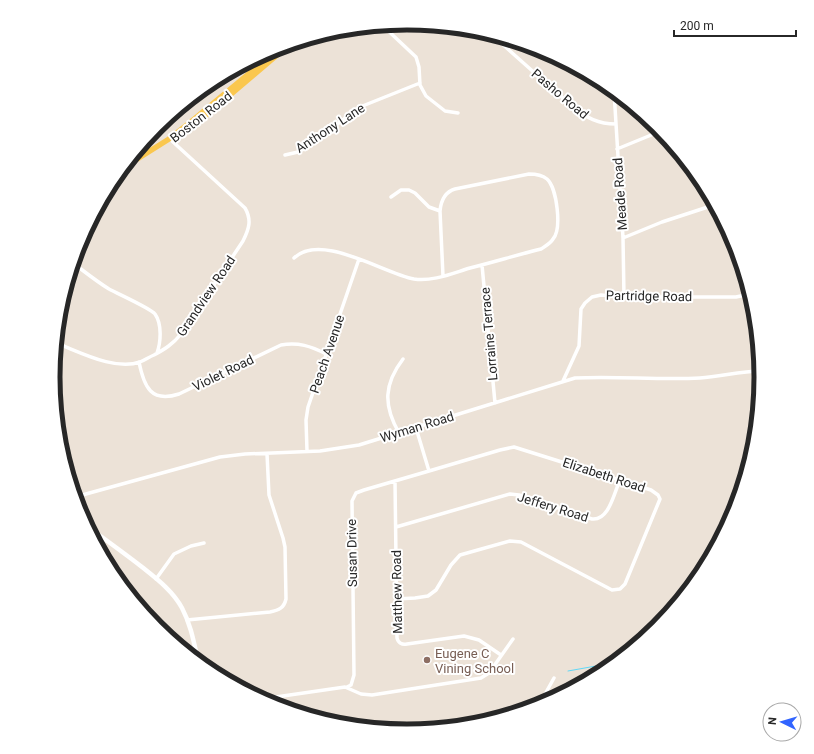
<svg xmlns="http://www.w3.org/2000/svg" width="814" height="754" viewBox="0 0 814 754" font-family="Roboto,sans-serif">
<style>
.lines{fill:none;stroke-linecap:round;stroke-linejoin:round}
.stream{stroke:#61d8f7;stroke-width:1}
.minor{stroke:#fff;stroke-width:3.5}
.tertiary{stroke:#fff;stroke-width:4.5}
.primary{stroke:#fac74e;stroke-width:5.5}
.education-dot{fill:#8d6e63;stroke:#fff;stroke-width:1.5}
.labels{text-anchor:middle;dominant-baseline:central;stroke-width:4;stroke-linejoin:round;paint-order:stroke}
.street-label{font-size:13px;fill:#272727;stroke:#fff}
.education-label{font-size:13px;fill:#785e54;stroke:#fff;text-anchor:start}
.rim{fill:none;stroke:#272727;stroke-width:5}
</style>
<rect width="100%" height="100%" fill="#ece2d7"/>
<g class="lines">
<path class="stream" d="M568,671L607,664H612"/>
<path class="minor" d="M382,25L416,57L419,67L420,85L426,96L445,111L458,113
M492,35L573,107C587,118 598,124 616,124
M614,91L623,238L624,297
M617,149L661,131
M285,155L298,152L304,149L360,107L420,83
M391,197L401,190H409L415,193L429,207L440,211
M623,238L662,222L714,205
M294,258C321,232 383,273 414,279C432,282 453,273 470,268C494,262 517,255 541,249C545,246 550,244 553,239C562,229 557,188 547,179C542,175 536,174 529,174L455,189C445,192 441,200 440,211L443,276
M73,263C85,272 96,281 109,289C118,294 150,308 155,314C162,324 161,342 157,353
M482,265L495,403
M56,343C80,352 115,371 140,362C145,360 149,357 154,355C165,349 173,344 181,334L243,241C249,229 252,220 245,208L172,141
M139,362C144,387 151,403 179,394L281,345C298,342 311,346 326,354
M563,381L579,346L581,309L585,303L592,297L601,295L624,297H736L750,294
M399,433C383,405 384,384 403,359
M307,451L306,420L308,407L359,259
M395,481L397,638C398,643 402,645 407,644L464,636L479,640L501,655
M75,497L220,457L245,454L320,451L359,445L575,378C617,376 658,380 700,378C720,377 740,371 760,371
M396,527L510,494L519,495L592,519C609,521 614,493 620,480
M156,579L174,554L191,546L204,543
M396,599L415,598L428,596L436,590L451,565L460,555L510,541L521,542L612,590L620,589L625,584L660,499L658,495L651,490L514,447L500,450L429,471L416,428
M187,620L270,612C279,610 284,608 286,599L285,547L283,538L269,495L267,454
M347,687L351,685L354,675L352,501L356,493L364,490L429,471
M262,699L345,687L361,694L372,695L481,678L489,673L513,639
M539,705L554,678"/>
<path class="tertiary" d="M88,527C106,540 124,553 142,567C157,579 173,591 182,608C191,625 194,643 198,661"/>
<path class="primary" d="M176,138L197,123L290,44
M123,168L169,139L187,125L281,47"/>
</g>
<circle class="education-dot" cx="427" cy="660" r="4"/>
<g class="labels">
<g class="street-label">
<text transform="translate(560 94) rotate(40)">Pasho Road</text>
<text transform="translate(201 117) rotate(-38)">Boston Road</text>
<text transform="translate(330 128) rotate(-33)">Anthony Lane</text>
<text transform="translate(620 194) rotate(-94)">Meade Road</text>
<text transform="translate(206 296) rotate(-56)">Grandview Road</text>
<text transform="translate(649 296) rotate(1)">Partridge Road</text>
<text transform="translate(489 334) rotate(-95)">Lorraine Terrace</text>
<text transform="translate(327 354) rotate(-71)">Peach Avenue</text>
<text transform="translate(223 373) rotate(-26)">Violet Road</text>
<text transform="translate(417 427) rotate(-17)">Wyman Road</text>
<text transform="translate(604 475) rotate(18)">Elizabeth Road</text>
<text transform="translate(553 507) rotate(17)">Jeffery Road</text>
<text transform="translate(352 553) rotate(-91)">Susan Drive</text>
<text transform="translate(397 592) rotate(-91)">Matthew Road</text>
</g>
<g class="education-label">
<text x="435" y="653">Eugene C<tspan x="435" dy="15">Vining School</tspan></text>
</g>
</g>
<path d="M0 0H814V754H0ZM60 377a347 347 0 1 1 694 0a347 347 0 1 1-694 0Z" fill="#fff" fill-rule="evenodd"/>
<path class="rim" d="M60 377a347 347 0 1 1 694 0a347 347 0 1 1-694 0Z"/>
<g transform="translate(782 722) rotate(275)"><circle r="19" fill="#ffffff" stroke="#a9a9a9"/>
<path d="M0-3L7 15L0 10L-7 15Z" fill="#3164ff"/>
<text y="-6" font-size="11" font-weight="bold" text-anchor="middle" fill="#272727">N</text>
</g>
<path d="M674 30v6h122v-6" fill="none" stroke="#272727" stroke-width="2"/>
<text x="680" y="30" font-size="12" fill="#272727" stroke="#ffffff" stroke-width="3" paint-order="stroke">200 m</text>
</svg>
